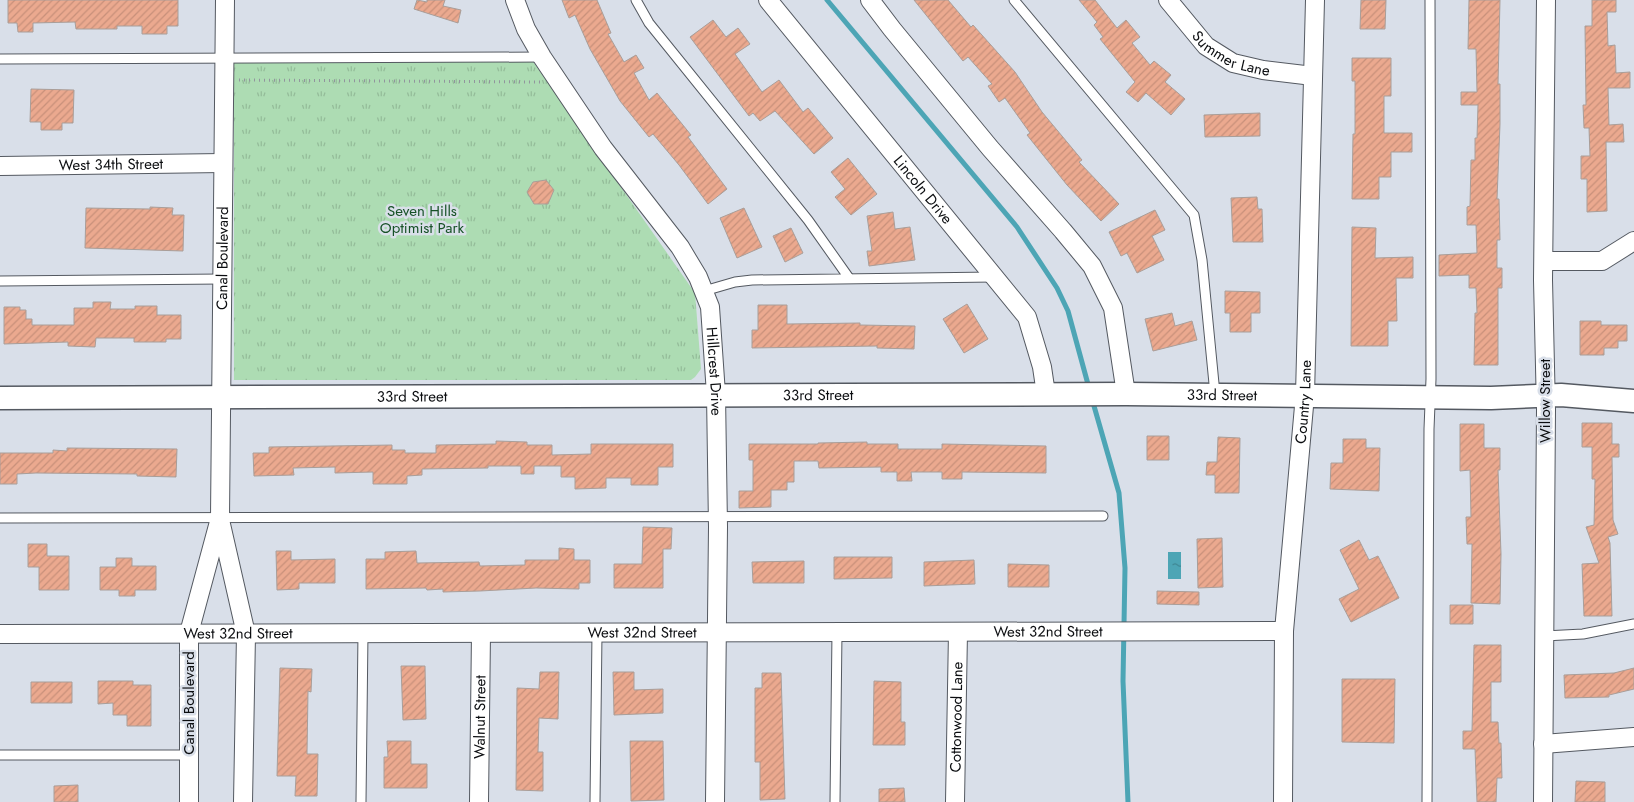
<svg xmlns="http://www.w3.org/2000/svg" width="1634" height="802" viewBox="0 0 1634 802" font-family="Jost,sans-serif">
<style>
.park{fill:url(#park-tufts)}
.water{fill:url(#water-ripples)}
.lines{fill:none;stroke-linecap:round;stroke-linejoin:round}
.stream{stroke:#4da5b5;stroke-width:5}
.building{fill:url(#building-hatch);stroke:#a99e99}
.service-casing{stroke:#545961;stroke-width:11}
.minor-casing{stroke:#545961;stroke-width:20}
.tertiary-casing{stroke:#545961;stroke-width:25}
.path{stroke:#91959d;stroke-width:3;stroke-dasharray:1 4;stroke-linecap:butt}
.service{stroke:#fff;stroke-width:9}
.minor{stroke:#fff;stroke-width:18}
.tertiary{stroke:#fff;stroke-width:22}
.labels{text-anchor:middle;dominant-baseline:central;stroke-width:5;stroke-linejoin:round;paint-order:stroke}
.street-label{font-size:15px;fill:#0b0d10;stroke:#d9dfe9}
.park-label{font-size:15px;fill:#175227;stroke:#d9dfe9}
</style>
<defs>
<pattern id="park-tufts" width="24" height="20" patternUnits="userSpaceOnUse" patternTransform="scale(1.25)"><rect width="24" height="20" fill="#addcb3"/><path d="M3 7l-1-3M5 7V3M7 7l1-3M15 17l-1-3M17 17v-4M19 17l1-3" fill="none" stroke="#94bc99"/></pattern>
<pattern id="water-ripples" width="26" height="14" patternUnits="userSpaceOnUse" patternTransform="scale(1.25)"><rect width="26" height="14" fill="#4da5b5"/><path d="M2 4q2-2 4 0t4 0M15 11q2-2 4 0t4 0" fill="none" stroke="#3e8592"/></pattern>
<pattern id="building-hatch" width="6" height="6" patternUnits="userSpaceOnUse" patternTransform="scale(1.25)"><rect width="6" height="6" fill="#eba98f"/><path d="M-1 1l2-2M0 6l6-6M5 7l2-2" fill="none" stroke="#c8907a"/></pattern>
</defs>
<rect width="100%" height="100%" fill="#d9dfe9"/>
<path class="park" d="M234,60H532L695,293L701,369L695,377L691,380H234Z"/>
<path class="water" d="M1168,552H1181V579H1168Z"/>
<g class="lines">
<path class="stream" d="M827,0L1017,227L1057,288L1068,311L1089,388
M1092,399L1119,493L1125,568L1123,681L1128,802"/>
</g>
<path class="building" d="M8,0H178V26H167V34H142V26H117V29H76L75,22L33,23V32H18L17,23H8Z
M417,0L427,2V0H445L443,6L461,10L458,23L414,9Z
M562,0H597L611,33L608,34L624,62L636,55L644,68L634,73L649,100L657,93L691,135L688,137L727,189L708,204L679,165L653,134L649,137L620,101L590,49L575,15L569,18Z
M914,0H948L971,27L973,25L1015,72L1042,112L1082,160L1079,162L1119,204L1101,221L1067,185L1027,135L1030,133L1005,98L999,102L988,86L992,84L968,57L963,61Z
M1079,0H1095L1117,28L1126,20L1140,37L1132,43L1150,65L1154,61L1171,75L1165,82L1185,99L1171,115L1146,93L1138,102L1126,92L1135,82L1100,39L1103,37L1094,25L1097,22Z
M1361,0H1386L1385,29H1360Z
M1469,0H1500L1498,84H1500V124L1497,199H1499L1500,240H1497V268H1502V288H1498V365H1474L1475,313H1477L1476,288H1469V275L1439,276V255L1477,253L1476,225H1467V207L1470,206L1471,160H1475V138H1477L1478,105H1461V92H1477L1476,49H1468Z
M1592,0H1616V12H1607L1608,46L1615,45L1616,73L1630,72V88H1608L1609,125L1623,124L1624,142H1606L1607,211L1587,212V179H1581V156H1590L1589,128H1584L1583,105H1586L1585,26H1592Z
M713,20L726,37L738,28L750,44L735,54L762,92L779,80L803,112L808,108L833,138L814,154L775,111L760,121L753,113L749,116L690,37Z
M1352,58H1391V96H1384V133H1412V152H1391V177H1379V199H1352L1353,134H1355V81H1352Z
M31,89L74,90L73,123H62V130H41V122H30Z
M1260,113V136L1205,137L1204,115Z
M848,158L877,194L851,215L835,197L845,189L831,172Z
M546,180L554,190L548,204H534L527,192L533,182Z
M1257,197L1258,209H1262L1263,242H1233L1231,198Z
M150,207L173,208L172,215H184L183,251L85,248L86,208L150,209Z
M744,208L762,247L737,258L720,218Z
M1155,210L1165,230L1152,236L1164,260L1137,273L1127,253L1121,256L1109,232Z
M893,212L895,229L910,227L915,260L869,266L867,251H872L867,216Z
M1352,227L1376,228L1375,258L1413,257V278H1396L1397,321H1388V346H1351Z
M791,228L803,253L785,262L773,236Z
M1225,291L1260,292V313H1251V332H1230V313H1225Z
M93,302H111L110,309H135V306H157V315H181V339H166V342H134V338H96L95,347L68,346V342L4,344V307H20V310H26V319H32V325H74V308H93Z
M967,304L988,339L964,353L943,319Z
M758,305H787V324L860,323V325L915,326L914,349L877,348V346L752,348V330H758Z
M1172,313L1175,326L1192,321L1197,340L1153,351L1145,319Z
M1580,321H1601V325H1627V341H1618V348H1604V355H1580Z
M1582,423H1612V444H1619V457H1612L1613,520L1618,534L1608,537L1610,543L1612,616H1584L1582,564L1599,563L1586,527L1594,525L1595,479H1592V447H1582Z
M1460,424H1484V448H1500V470H1498L1501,554L1500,604L1471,603L1472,544H1467L1466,517H1471L1470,470L1460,471Z
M1147,436H1169V460H1147Z
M1218,437L1240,438L1239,493H1215V475H1206L1207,462H1217Z
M1343,439H1366V448H1380L1379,491L1330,489L1331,463H1343Z
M496,441L527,442V445H552V455L591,454V444H673V467H658V485H631V478H606V488L575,489V477H561V466H534V474H521V466H488V468L422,469V475L407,476V484H373V472L335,473V467L293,468L294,475L254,476L253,453H269V447L392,445V450H405V453H436V445L496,444Z
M867,442V444H898V449H942V444L1046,446V473L962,472V479H942V472H911L912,481H897V472H881V467L819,468L818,461H794V482H787V490H771V507L739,508V491H753V460H749V444H818V443Z
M67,448L177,449L176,477L137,476V474L36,473L17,474V484H0V453H53V450L67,451Z
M643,527L672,528L671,549H663V588H614V564H642Z
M1222,538L1223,587L1198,588L1197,539Z
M1359,540L1369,560L1378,556L1399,598L1351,622L1339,599L1359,589L1340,550Z
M28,544H47V556H69V590H39V567H28Z
M559,548L574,549V560H590V583H579V589L536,588L480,591L443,592V589L427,590L426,588L366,589V559H385V552L416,551L417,563L479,562L480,566L525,565V560H559Z
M276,551H291V560L335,559V583H299V589L277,590Z
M834,557H892V578L834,579Z
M116,558H132V566H156V590H135V596H119V590H100V567H116Z
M974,560L975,584L924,586V562Z
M804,561V583H753L752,562Z
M1008,564L1049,565V587H1008Z
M1157,591L1199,592V605L1157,604Z
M1450,605H1473V624H1450Z
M1474,645H1501V682H1491V722H1498L1499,743H1501L1502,778H1497L1496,802H1477L1475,749H1463V731H1472Z
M401,666H425L426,719L403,720Z
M280,668L312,669L311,692L308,691L307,754H318L317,796H295L296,776H277Z
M1634,668V689L1609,695V697L1565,698L1564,675L1614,673Z
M540,672H559L558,719L539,718L538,752H543V791L516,790L517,688L539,689Z
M613,672H634V690L663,689V713L614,715Z
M762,673H781L785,799L760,800V762H755V688H762Z
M1342,679H1395L1394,743L1342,742Z
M98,681H133V685H151V726H127V715H113V703L98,704Z
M874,681L901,682V722H905V745H873Z
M31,682H72V703H31Z
M387,741H411V764H427V788H384V757H388Z
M630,741H663L664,800L631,801Z
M1576,781L1605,782V802H1575Z
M78,785V802H54V786Z
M904,788L905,802H879V789Z"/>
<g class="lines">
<defs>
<path id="service" d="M636,0L649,23L808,220L849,278
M1014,0L1194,215L1202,260L1215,394
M0,59L542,57
M0,281L222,279
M704,291L735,282L752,280L994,277
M0,518L1103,516
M1544,636L1583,634L1634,624
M0,755H189
M361,802L363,633
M595,802L597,633
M835,802L837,632
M1427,802L1429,429L1431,379L1430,0"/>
<g id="minor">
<path id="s1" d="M515,0L526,29L542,57L603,148L680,247L698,277L710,307L716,394L718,527L715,802"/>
<path id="s2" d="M768,0L1027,317L1042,367L1046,394"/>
<path d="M870,0L892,29L990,148L1063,231L1092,266L1113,308L1126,394"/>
<path id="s3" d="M1168,0L1206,46L1233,63L1263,70L1313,76"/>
<path id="s4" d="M0,166L223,163"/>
<path d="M1544,261H1602L1634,241"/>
<path d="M220,520L246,634L243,802"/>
<path id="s5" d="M0,634L1284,631"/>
<path d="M1543,744L1634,737"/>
<path id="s6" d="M189,802V633L220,518L225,0"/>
<path id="s7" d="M479,802L481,633"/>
<path id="s8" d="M955,802L958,632"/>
<path id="s9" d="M1283,802L1284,631L1305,395L1315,0"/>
<path d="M1543,802L1546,410L1543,280L1546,0"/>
</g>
<g id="tertiary">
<path id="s10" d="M0,398L1126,394L1491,398L1561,395L1634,401"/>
</g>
</defs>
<use href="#service" class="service-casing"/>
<use href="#minor" class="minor-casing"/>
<use href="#tertiary" class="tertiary-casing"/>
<path class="path" d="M239,80L540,82"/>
<use href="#service" class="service"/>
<use href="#minor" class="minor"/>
<use href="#tertiary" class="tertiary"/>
</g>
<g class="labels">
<g class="street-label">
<text stroke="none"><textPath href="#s3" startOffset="86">Summer Lane</textPath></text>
<text stroke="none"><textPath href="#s4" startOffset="111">West 34th Street</textPath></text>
<text stroke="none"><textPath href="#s2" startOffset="245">Lincoln Drive</textPath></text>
<text stroke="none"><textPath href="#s6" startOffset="548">Canal Boulevard</textPath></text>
<text stroke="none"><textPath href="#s1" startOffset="430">Hillcrest Drive</textPath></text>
<text stroke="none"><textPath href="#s10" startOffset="818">33rd Street</textPath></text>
<text stroke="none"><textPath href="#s10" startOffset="1222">33rd Street</textPath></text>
<text stroke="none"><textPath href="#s10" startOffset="412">33rd Street</textPath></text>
<text stroke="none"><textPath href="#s9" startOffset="401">Country Lane</textPath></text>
<text transform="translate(1545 401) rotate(-90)">Willow Street</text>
<text stroke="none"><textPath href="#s5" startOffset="1048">West 32nd Street</textPath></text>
<text stroke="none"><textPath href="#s5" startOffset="238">West 32nd Street</textPath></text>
<text stroke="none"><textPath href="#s5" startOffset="642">West 32nd Street</textPath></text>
<text transform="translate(189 703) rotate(-90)">Canal Boulevard</text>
<text stroke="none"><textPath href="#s7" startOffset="85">Walnut Street</textPath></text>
<text stroke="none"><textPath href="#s8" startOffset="85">Cottonwood Lane</textPath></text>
</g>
<g class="park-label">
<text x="422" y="211">Seven Hills<tspan x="422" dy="17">Optimist Park</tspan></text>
</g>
</g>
</svg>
